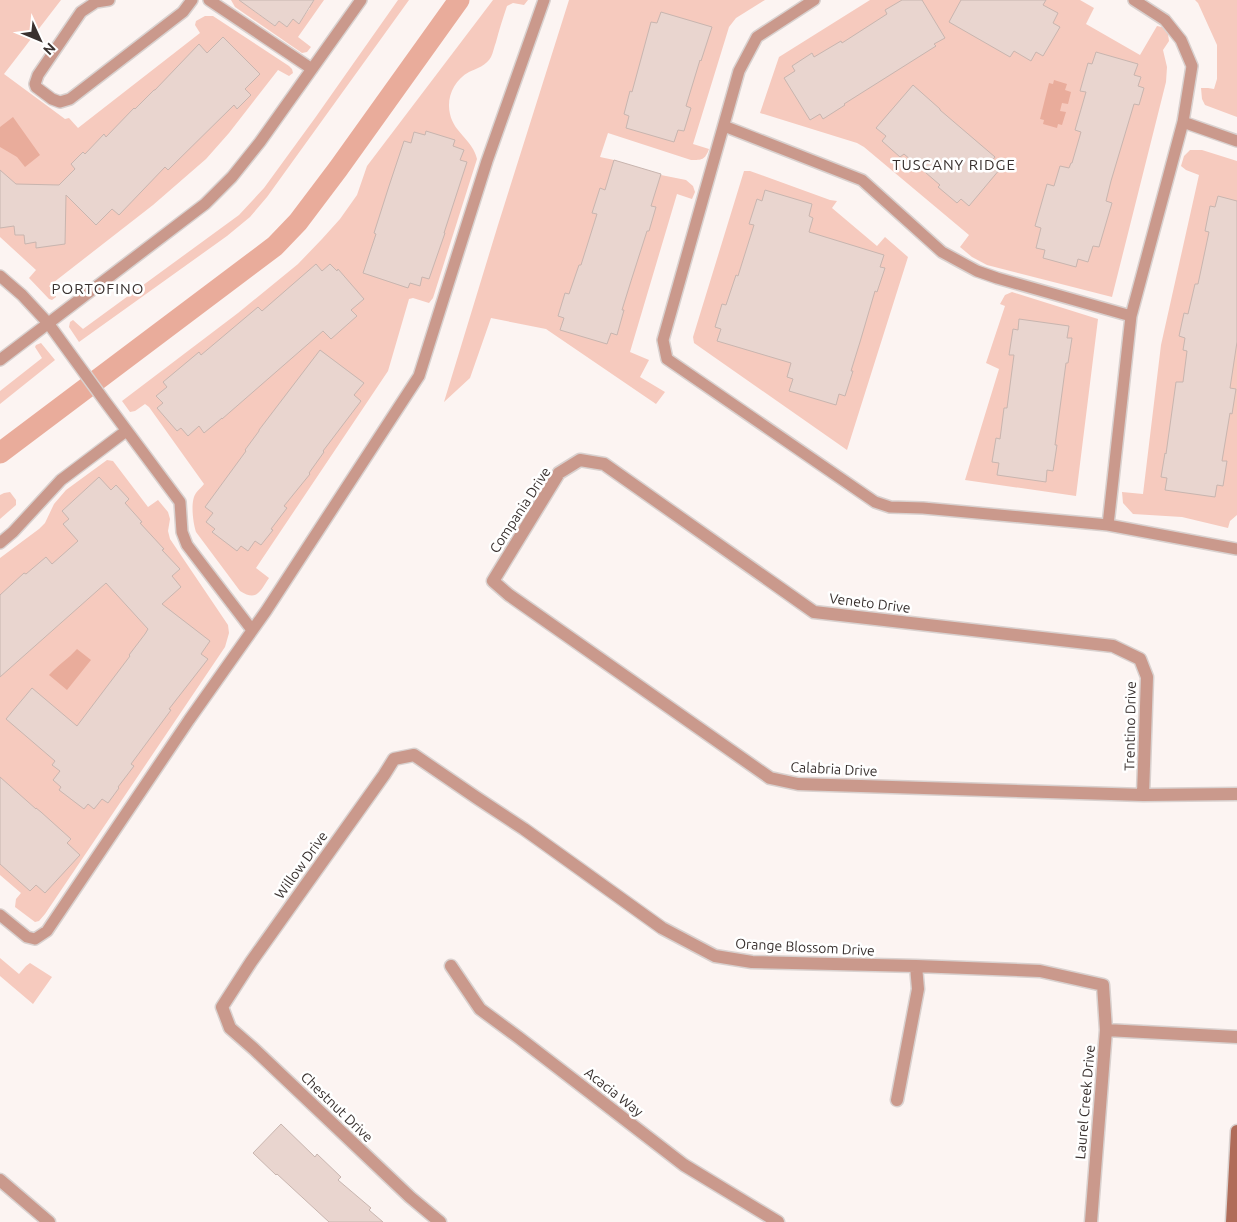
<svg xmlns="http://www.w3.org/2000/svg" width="1237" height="1222" viewBox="0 0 1237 1222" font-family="Ubuntu,sans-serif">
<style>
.green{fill:#f6cabe}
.water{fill:#e9ac9b}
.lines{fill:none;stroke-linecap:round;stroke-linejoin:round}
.canal{stroke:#e9ac9b;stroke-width:21}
.building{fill:#e9d5cf;stroke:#c8b5af}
.service-casing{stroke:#d9d1cf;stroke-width:14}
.minor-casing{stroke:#d9d1cf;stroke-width:15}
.secondary-casing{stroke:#d9d1cf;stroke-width:15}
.service{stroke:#ca998c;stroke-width:11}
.minor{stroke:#ca998c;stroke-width:12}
.secondary{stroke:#b06c59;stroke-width:12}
.labels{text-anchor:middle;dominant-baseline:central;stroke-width:5;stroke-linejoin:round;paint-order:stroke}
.street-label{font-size:14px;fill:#39312f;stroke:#fff}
.neighbourhood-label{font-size:15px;letter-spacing:1px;fill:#39312f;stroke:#fff}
</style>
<rect width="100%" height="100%" fill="#fcf4f2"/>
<path class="green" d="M0,0H61L4,74L65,119L69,118L78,128L200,33L195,25L196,21L205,16H213L289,66L292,69L293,73L289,76L278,70L229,133L206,159L153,205L49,286L56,294V297L52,300L49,299L29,278L36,270L0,237Z
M231,0H247L250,8L275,26L279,21L287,27L293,19L299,23L310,8L299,0H310L313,2L314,0H324L298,37L311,47L307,52L302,53L235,7Z
M398,0H409L267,197L250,217L227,236L79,342L69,327L70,322L73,320L83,329L239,215L264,188L315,118Z
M450,0H463L323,198L284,244L258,265L39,431L0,459V444L70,392L278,232L303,205L323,180Z
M493,0H528L524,5L513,3L507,6C503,18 499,30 496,42C494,47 493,53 491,57C487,65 476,69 469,72C454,80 446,98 450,114C454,133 473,140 477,159L433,298L429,303L413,298L409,299L388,371L256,568L269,578C260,591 257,602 240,591L196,532C193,523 190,501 196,493C198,490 202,487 204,484L149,407L145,404L135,411L130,412L122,401L238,313L298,264L322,239L340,219L357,195L367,166Z
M569,0H765L736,18L729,27L693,144L709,149C705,160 702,160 691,160L608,133L600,157L614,160L661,175L686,180L693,186L695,192L692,199L677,194L630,352L649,360L640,377L665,392L656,404L546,329L491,318L470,378L444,402L498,225Z
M870,0H1080L1094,8L1086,24L1140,55L1157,26L1162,27L1168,34L1169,41L1163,50L1167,67L1166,82L1112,297L987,265L972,257L960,247L969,235L864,147L857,143L760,113L779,57Z
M1195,0H1237V117L1205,105L1202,99L1201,88H1208L1214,89L1217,79V45L1198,3Z
M1190,150H1202L1237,161V515L1230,521L1228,528L1182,517L1133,514L1123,503L1122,492L1143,494L1161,345L1199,175L1186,170L1181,166L1184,156Z
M744,171H750L830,200L837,201L832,208L877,246L885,237L908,257L847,450L694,343L693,337Z
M1012,292L1098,319L1076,496L965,480L999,369L986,363L1005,306L1000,304L1005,295Z
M41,343L55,360L0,404V391L42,358L35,347L36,345Z
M107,460L113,461L148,507L158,500L168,512L170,519L168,531L170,539L228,625L229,633L225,647L45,914L39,921L35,922L15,907L16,899L21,893L0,875V558L39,529L45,523L54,504L66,490Z
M10,492L16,500V505L0,519V495L4,493Z
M0,958L19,974L26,966L30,963L52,977L33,1004L0,976Z"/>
<path class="water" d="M1054,80L1067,84L1065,90L1071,92L1068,104L1062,103L1060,111L1066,112L1062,125L1058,124L1057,128L1043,124L1044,120L1040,119L1049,83L1053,84Z
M13,117L40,155L25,167L17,157L0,147V127Z
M77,649L91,660L67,690L49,675C58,665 68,659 77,649Z"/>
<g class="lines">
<path class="canal" d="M0,453L275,246L298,222L338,169L459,0"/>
</g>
<path class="building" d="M239,0H314L299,24L293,19L287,27L279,21L275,26Z
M902,0H922L945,38L934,44L936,46L844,104L845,105L823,119L820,114L810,120L784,78L795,71L792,66L812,53L814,57L841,41L842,43L887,14L885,10Z
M961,0H1046L1043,5L1058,13L1053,23L1060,27L1043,56L1036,52L1031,61L1014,51L1010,57L949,22Z
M661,12L712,27L701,61L700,60L686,106L691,108L684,131L678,130L674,142L626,128L629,116L624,114L630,91L632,92L651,22L657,23Z
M223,37L260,74L245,89L251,95L237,109L234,105L168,170L165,167L119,215L112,209L96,225L66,195L65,244L36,248V242L25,244L24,235H15L14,226L0,228V170L16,184L59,185L75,169L71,164L83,152L85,154L104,134L106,137L134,108L135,109L154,90H155L199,44L207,53Z
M1096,52L1138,64L1134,75L1141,77L1138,86L1144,88L1139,105L1134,104L1111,181L1106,201L1112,203L1099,247L1093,246L1088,262L1078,259L1076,267L1043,258L1045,250L1036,248L1041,228L1035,226L1047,184L1054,186L1060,166L1069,168L1071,163H1072L1081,132L1075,130L1086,92L1080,91L1088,63L1092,64Z
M913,85L940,109V110L995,157L991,162L1000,169L969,206L961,199L957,203L938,187L940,185L904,154L900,157L882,141L886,136L876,128Z
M426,131L455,140L453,146L464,150L460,160L467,162L444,233H445L429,279L422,277L420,286L410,283L408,288L363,273L376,234L374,233L389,186L404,141L411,143L414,132L425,135Z
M614,160L661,174L651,206L656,207L649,231H647L631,281L622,310H624L617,335L611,333L607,344L560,330L564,318L558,316L565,293L569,294L579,265H581L597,214L592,213L600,188L605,190Z
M765,190L812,204L809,216L813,218L809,232L884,255L880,267L885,268L877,292L875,291L860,342L851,371H853L845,396L839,394L836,405L789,391L793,379L787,377L791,363L717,341L721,329L715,327L722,304L726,305L736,275L738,276L754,225L749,224L757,199L762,201Z
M1218,196L1237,201V342L1230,388L1236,389L1232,414L1230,413L1222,461H1227L1223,486L1217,485L1215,497L1165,490L1167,478L1161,477L1165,453L1166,454L1176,382H1183L1187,351L1183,350L1185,338L1179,336L1184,313L1188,314L1195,284H1198L1209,232L1205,231L1210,206L1215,207Z
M316,264L322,271L330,264L337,271L338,269L364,299L351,310L357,316L331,339L323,331L222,419V418L204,433L199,426L188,436L181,428L177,431L157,408L163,403L156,396L167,387L163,382L199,352L201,355L258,307L262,311Z
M1019,319L1069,326L1067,338H1072L1068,363H1066L1055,445H1057L1053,471L1047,470L1046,482L997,475L999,463L992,462L996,438L1000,439L1004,408H1007L1014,355H1009L1013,329L1018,330Z
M320,350L364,383L354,395L361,401L323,451L324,452L309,473L310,474L284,506L287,508L271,529L273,530L261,545L255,541L248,551L241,546L237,551L212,532L215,529L206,522L213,513L205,507L246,451L245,450L259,431V430Z
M99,477L111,490L116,485L129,499L125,503L142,522L140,523L164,549L162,550L180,569L172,576L181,587L162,604L210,641L201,654L208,659L169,709L171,710L131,764L134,766L118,787L119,788L108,803L102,799L94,809L88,804L84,809L59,790L61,787L53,780L60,771L52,765L55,761L6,719L32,688L77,726L130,656L129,655L145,634L148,629L106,583L0,677V595L24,573L26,574L46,557L52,564L78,541L63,524L69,519L62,511Z
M0,777L36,809V808L41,812L71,839L67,843L80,855L45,893L36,885L30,891L0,864Z
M281,1124L315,1157L317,1154L341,1177L338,1180L371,1208L369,1210L383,1222H329L277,1174L276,1175L253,1153Z"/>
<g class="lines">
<defs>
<path id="service" d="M109,0L96,2L81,12L38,75L35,84L36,87L52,99L60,102L70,99L183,12L192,0
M209,0L312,69
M814,0L757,37L739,71L663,340L667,359L875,502L890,507L923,508L1108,525L1237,549
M1183,122L1237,141
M724,126L862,180L942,252L977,271L997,278L1131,316
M0,276L22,295L48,323L104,400L180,502L182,532L187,545L252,630
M0,360L205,204L232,177L260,142L361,0
M1108,525L1131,316L1183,122L1192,66L1181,40L1165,20L1134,0
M0,543L13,532L61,480L126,431
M0,915L27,937L35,939L47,931L189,720L266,611L419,376L487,161L544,0"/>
<path id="minor" d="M1143,795L1147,677L1140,659L1113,646L814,612L604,464L580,460L559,473L493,581L509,595L770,778L798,784L1143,795L1237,794
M451,966L480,1009L518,1037L684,1165L778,1222
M1106,1030L1237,1037
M897,1100L918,989L916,966
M0,1180L49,1222
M440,1222L410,1197L254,1049L230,1028L222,1007L251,962L384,775L394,759L414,755L477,798L524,829L662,928L715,956L752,962L916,966L1040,971L1103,985L1106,1030L1091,1222"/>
<path id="secondary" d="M1232,1222L1237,1131"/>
</defs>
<use href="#service" class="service-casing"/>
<use href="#minor" class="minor-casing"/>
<use href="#secondary" class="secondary-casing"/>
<use href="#service" class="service"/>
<use href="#minor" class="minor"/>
<use href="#secondary" class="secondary"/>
</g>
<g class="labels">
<g class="street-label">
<text transform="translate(520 510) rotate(-57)">Compania Drive</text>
<text transform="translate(870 603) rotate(7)">Veneto Drive</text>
<text transform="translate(1130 726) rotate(-89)">Trentino Drive</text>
<text transform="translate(834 769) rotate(3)">Calabria Drive</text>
<text transform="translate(301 865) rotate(-54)">Willow Drive</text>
<text transform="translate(805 947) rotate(3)">Orange Blossom Drive</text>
<text transform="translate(614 1092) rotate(38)">Acacia Way</text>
<text transform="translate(1085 1102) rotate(-85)">Laurel Creek Drive</text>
<text transform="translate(337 1107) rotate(44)">Chestnut Drive</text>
</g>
<g class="neighbourhood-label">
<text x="954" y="164">TUSCANY RIDGE</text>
<text x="98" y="288">PORTOFINO</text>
</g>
</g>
<g transform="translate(40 40) rotate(134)" stroke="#ffffff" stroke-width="4" paint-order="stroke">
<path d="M0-4L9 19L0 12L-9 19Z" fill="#39312f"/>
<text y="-8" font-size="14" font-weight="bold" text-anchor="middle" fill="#39312f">N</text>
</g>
</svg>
